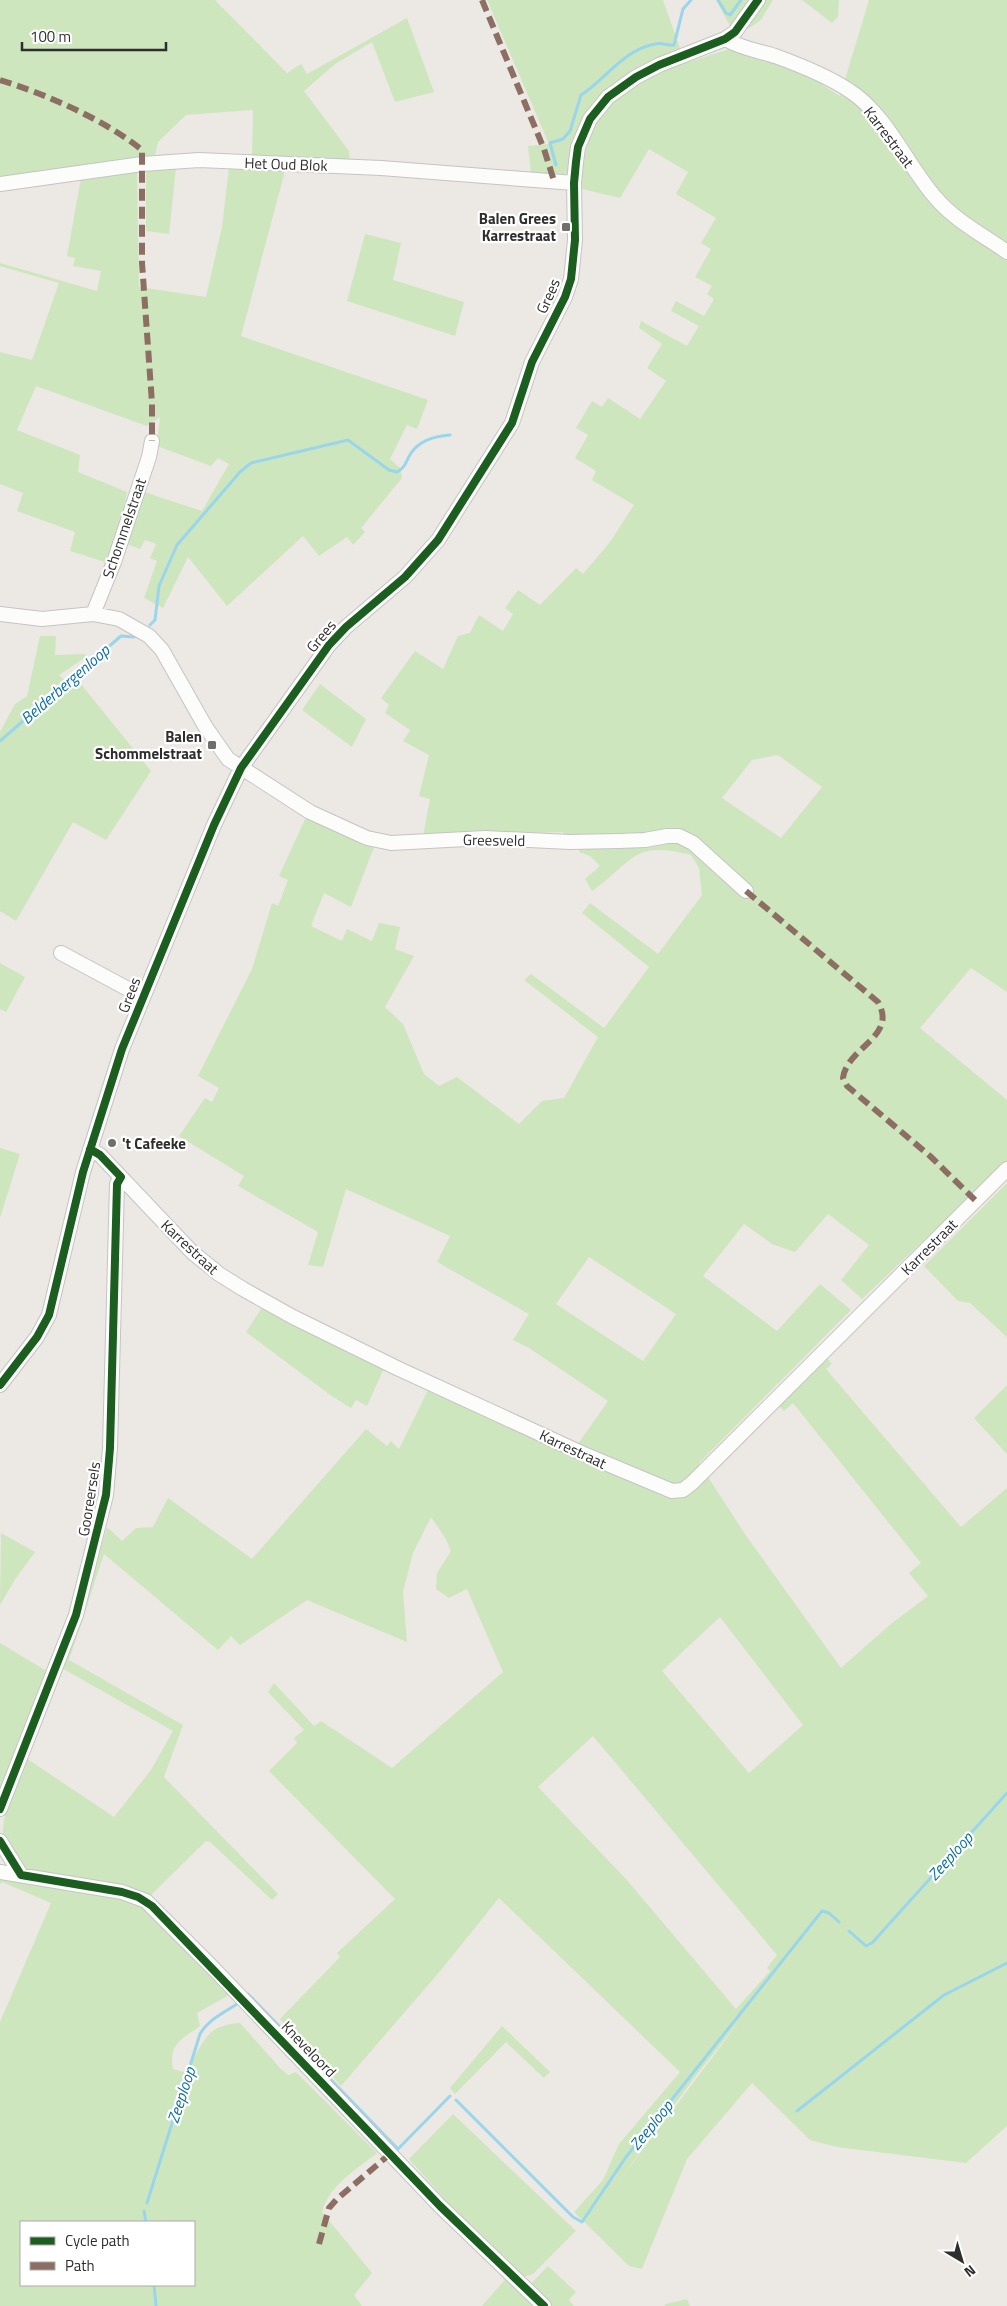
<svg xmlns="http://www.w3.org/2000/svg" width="1007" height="2306" viewBox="0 0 1007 2306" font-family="'Titillium Web',sans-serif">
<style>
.green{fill:#cee6be;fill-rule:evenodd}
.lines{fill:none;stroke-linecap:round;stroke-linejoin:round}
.stream{stroke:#99d6ec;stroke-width:3}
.minor-casing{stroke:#c5c4c5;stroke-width:16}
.minor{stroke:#fcfcfb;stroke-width:14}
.quiet{stroke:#8d6e63;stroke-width:6;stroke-dasharray:12 6;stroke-linecap:butt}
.cycleway-casing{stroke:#fff;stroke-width:11}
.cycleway{stroke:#1b5e20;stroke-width:8}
.poi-dot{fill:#706f6e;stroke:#fff;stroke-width:2}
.labels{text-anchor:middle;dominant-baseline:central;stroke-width:4.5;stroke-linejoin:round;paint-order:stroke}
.street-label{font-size:15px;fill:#2e2e2e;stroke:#fff}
.poi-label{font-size:15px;font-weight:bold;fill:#2e2e2e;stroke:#fff;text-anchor:end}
.water-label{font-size:16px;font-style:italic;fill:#0d6fa3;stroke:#fff}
</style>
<rect width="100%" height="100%" fill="#ece8e4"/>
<path class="green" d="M0,0H215L287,73L301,64L307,74L407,18L434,92L395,102L372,42L335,64L304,91L349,151L350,162L252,156L253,110L186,115L158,142L155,155L0,178Z
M487,0H663L681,51L631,71L593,103L577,134L569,174L531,173L528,146L549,144Z
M716,0H773L761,20L736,37Z
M802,0H839L838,17L832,23Z
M869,0H1007V992L971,968L920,1028L1007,1100V1161L862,1299L841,1280L869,1245L828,1214L795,1252L772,1244L744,1224L703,1276L777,1331L820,1284L851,1310L699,1463L745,1534L841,1668L892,1623L928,1596L909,1573L921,1563L793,1403L784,1411L777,1404L826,1357L832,1364L826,1369L961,1527L1007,1488V2126L966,2163L837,2147L810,2140L752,2083L687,2159L642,2269L629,2266L574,2212L603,2180L619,2144L680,2072L499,1898L441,1970L341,2086L280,2019L340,1957L337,1953L395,1899L269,1771L297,1743L294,1738L304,1730L268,1692L274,1683L314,1726L321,1721L392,1768L503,1672L467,1589L449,1598L436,1589L437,1573L451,1551L446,1539L431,1517L413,1553L403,1592L407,1642L307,1600L240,1645L231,1636L218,1650L104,1554L69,1660L183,1725L164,1777L278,1894L272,1900L210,1842L206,1841L150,1896L140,1890L21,1868C15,1860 7,1852 3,1843C0,1820 15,1778 23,1756L114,1817L151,1770L173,1731L60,1667L93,1575L107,1527L122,1541L136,1528L153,1527L168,1498L252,1559L366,1429L387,1446L391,1441L399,1449L429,1388L575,1458L578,1444L608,1401L529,1348L513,1340L529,1314L437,1262L450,1236L346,1189L323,1267L308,1265L318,1232L238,1186L244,1176L179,1136L205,1098L212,1102L219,1088L198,1076L252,969L272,903L278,906L288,880L279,876L306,817L374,847L351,907L324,893L311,926L342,941L347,929L372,941L379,923L400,927L395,949L414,956L385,1007L403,1024L424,1074L439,1086L457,1077L519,1124L542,1101L564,1098L598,1037L524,980L531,974L604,1028L649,967L582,913L590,903L658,954L702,895L699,868L691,855C632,840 635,860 592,891L585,879L600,866L590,856L579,852L581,840L565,837L563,832L423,836L430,799L419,796L429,755L403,741L410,730L385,713L389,705L381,698L415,651L443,669L458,636L470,633L479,615L503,631L513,614L505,608L518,590L540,605L576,568L583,574L610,542L634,505L592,480L596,471L575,458L588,435L576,428L592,401L602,407L608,398L640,419L666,381L647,368L662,344L639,328L641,321L687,346L699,326L671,311L676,301L704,316L714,299L707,294L712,286L695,277L711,249L701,243L716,218L676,194L688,172L649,149L620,198L578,188L588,136L598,115L617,95L651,74L742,45L774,48L828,70L823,85L840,96ZM778,755L822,787L781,838L722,798L752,760ZM589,1257L676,1314L643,1361L556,1304ZM598,1467L664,1486L670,1499ZM720,1617L803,1725L749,1773L662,1671ZM593,1736L777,1955L767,1968L770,1971L736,2009L626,1879L538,1787ZM742,2018L616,2185L694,2078Z
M176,167L169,234L146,231V169Z
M286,167L241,336L428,400L417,429L407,425L390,459L400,468L402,478L361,528L365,532L353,545L347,537L319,556L303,536L227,606L188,557L163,608L144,598L157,561L150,558L156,544L145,540L140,549L124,543L141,491L202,511L229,464L218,458L211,466L157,446L160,417L147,426L36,386L17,430L80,455L78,472L127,492L122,524L108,563L70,551L75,532L17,511L23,493L0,484V352L32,360L59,283L0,266V263L97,291L101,271L73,266L75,258L67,256L81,178L137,171L139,287L206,297L222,227L229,168Z
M365,234L401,243L393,280L464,302L455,336L347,301Z
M40,636H56L55,655L85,654L86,657L59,675L70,686L77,679L151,771L106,840L73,822L16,921L0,911V732L15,704L27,696Z
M320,684L366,719L352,747L302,710Z
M0,963L25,977L6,1012L0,1009Z
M0,1148L20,1154L0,1218Z
M1007,1183V1337L970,1303L958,1301L924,1266Z
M263,1306L385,1366L367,1406L356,1400L351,1408L333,1397L246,1332Z
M1007,1385V1454L974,1418Z
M1,1533L35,1552L16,1578L0,1605Z
M0,1643L50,1673L0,1796Z
M0,1876L142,1903L229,1995L197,2013L200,2026C182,2039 168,2044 173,2069L183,2072C204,2050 200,2025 240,2023L281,2069L288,2075L296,2072L377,2153C356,2170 329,2185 322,2212L372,2273L354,2295L362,2306H0V2022L51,1903L2,1882L0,1884ZM21,2222H194V2285H21Z
M502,2026L550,2072L544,2078L506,2042L455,2094L450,2088Z
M453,2114L576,2231L533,2274L523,2277L457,2213L409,2159Z
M548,2266L576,2292L569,2300L574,2306H548L528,2287Z
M508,2276L540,2306H482Z
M687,2299L690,2306H664L666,2304Z"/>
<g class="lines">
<path class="stream" d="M718,0L726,13L730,15L741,0
M556,165L550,143L563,139L570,131L581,95C606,79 623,50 655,44C662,42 667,46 674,45L683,9L691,0
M150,625L155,620L159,586L177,545L240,472L251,463L348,440L389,470L397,472C406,467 406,461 411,453C420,440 435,436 450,435
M0,741L121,636L134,637
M849,1931L866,1946L872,1943L1007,1793
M248,1994L398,2149L450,2096
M456,2100L573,2217L582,2222L626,2157L822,1911L829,1913L839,1922
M797,2111L944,1995L1007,1963
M147,2203L200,2034C208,2020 223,2013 237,2004
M144,2211L146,2222
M154,2285L156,2306"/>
<defs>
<path id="minor" d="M725,39C743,49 756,50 775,56C800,65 828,76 850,91C887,115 907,165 935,197C954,220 983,235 1007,252
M0,184L142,164L199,160L381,168L574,183
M0,614L42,619L93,614L119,619L149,636L162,650L205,726L228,759L310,812L367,838L391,843L485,838L570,842L619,841L645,840L667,836H679L693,843L746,891
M93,614L114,562L149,457L152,441
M61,953L143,997
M90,1149L100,1155L192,1252L219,1274L243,1289L293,1317L399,1369L586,1455L672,1491L683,1490L692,1483L1007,1169
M0,1385L37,1337L49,1315L83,1172L122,1049L214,825L241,768L329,645L346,627L405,577L438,540L512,423L532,362L565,297L571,279L575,240L574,183L576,162L578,147L590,119L608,97L636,77L659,65L725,39L735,32L758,0
M0,1809L76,1615L106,1495L110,1448L117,1184L121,1177
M0,1841L21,1875
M0,1872L122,1892L146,1901L215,1970L440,2206L544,2306"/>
</defs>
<use href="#minor" class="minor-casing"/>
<use href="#minor" class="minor"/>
<path class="quiet" d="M482,0L544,149L554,181
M0,80C46,94 105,120 142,150V263L152,403V441
M746,891L878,1002C898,1037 847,1047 843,1078L847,1086L930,1156L975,1200
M319,2244L329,2208L337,2199L390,2154"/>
<defs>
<path id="cycleway" d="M0,1385L37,1337L49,1315L83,1172L122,1049L214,825L241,768L329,645L346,627L405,577L438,540L512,423L532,362L565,297L571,279L575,240L574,183L576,162L578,147L590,119L608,97L636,77L659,65L725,39L735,32L758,0
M0,1809L76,1615L106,1495L110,1448L117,1184L121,1177L100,1155L90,1149
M0,1841L21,1875L122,1892L138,1897L152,1906L440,2206L544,2306"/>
</defs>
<use href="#cycleway" class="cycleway-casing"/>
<use href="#cycleway" class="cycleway"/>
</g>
<g class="poi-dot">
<rect x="561" y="222" width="10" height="10" rx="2.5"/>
<rect x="207" y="740" width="10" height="10" rx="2.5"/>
<circle cx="112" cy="1143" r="5"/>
</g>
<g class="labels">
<g class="street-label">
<text transform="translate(889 137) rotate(53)">Karrestraat</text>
<text transform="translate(286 164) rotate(2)">Het Oud Blok</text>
<text transform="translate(548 296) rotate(-66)">Grees</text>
<text transform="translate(124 528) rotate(-71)">Schommelstraat</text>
<text transform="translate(321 636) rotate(-50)">Grees</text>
<text transform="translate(494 840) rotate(1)">Greesveld</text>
<text transform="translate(129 995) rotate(-69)">Grees</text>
<text transform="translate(190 1247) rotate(43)">Karrestraat</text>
<text transform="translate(929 1247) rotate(-45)">Karrestraat</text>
<text transform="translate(573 1449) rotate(25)">Karrestraat</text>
<text transform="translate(89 1499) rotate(-81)">Gooreersels</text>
<text transform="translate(309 2049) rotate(46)">Kneveloord</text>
</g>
<g class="poi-label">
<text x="556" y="218">Balen Grees<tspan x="556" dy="17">Karrestraat</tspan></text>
<text x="202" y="736">Balen<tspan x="202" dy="17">Schommelstraat</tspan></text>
<text x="122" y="1143" text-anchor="start">'t Cafeeke</text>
</g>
<g class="water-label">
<text transform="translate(65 684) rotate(-41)">Belderbergenloop</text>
<text transform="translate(950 1856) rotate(-48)">Zeeploop</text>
<text transform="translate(181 2095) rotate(-72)">Zeeploop</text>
<text transform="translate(651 2125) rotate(-51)">Zeeploop</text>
</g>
</g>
<rect x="20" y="2221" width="175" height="65" fill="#ffffff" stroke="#ababab"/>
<rect x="30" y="2237" width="25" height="8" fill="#1b5e20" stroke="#ababab"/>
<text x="65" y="2246" font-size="15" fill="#2e2e2e">Cycle path</text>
<rect x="30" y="2262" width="25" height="8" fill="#8d6e63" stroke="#ababab"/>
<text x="65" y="2271" font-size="15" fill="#2e2e2e">Path</text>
<g transform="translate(962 2261) rotate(142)" stroke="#ffffff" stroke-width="4" paint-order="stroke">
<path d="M0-4L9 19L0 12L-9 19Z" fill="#2e2e2e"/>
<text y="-8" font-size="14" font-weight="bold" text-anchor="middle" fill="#2e2e2e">N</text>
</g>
<path d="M22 42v8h144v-8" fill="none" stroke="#2e2e2e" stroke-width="2.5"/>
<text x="30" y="42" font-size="15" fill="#2e2e2e" stroke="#ffffff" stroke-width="4" paint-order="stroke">100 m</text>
</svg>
